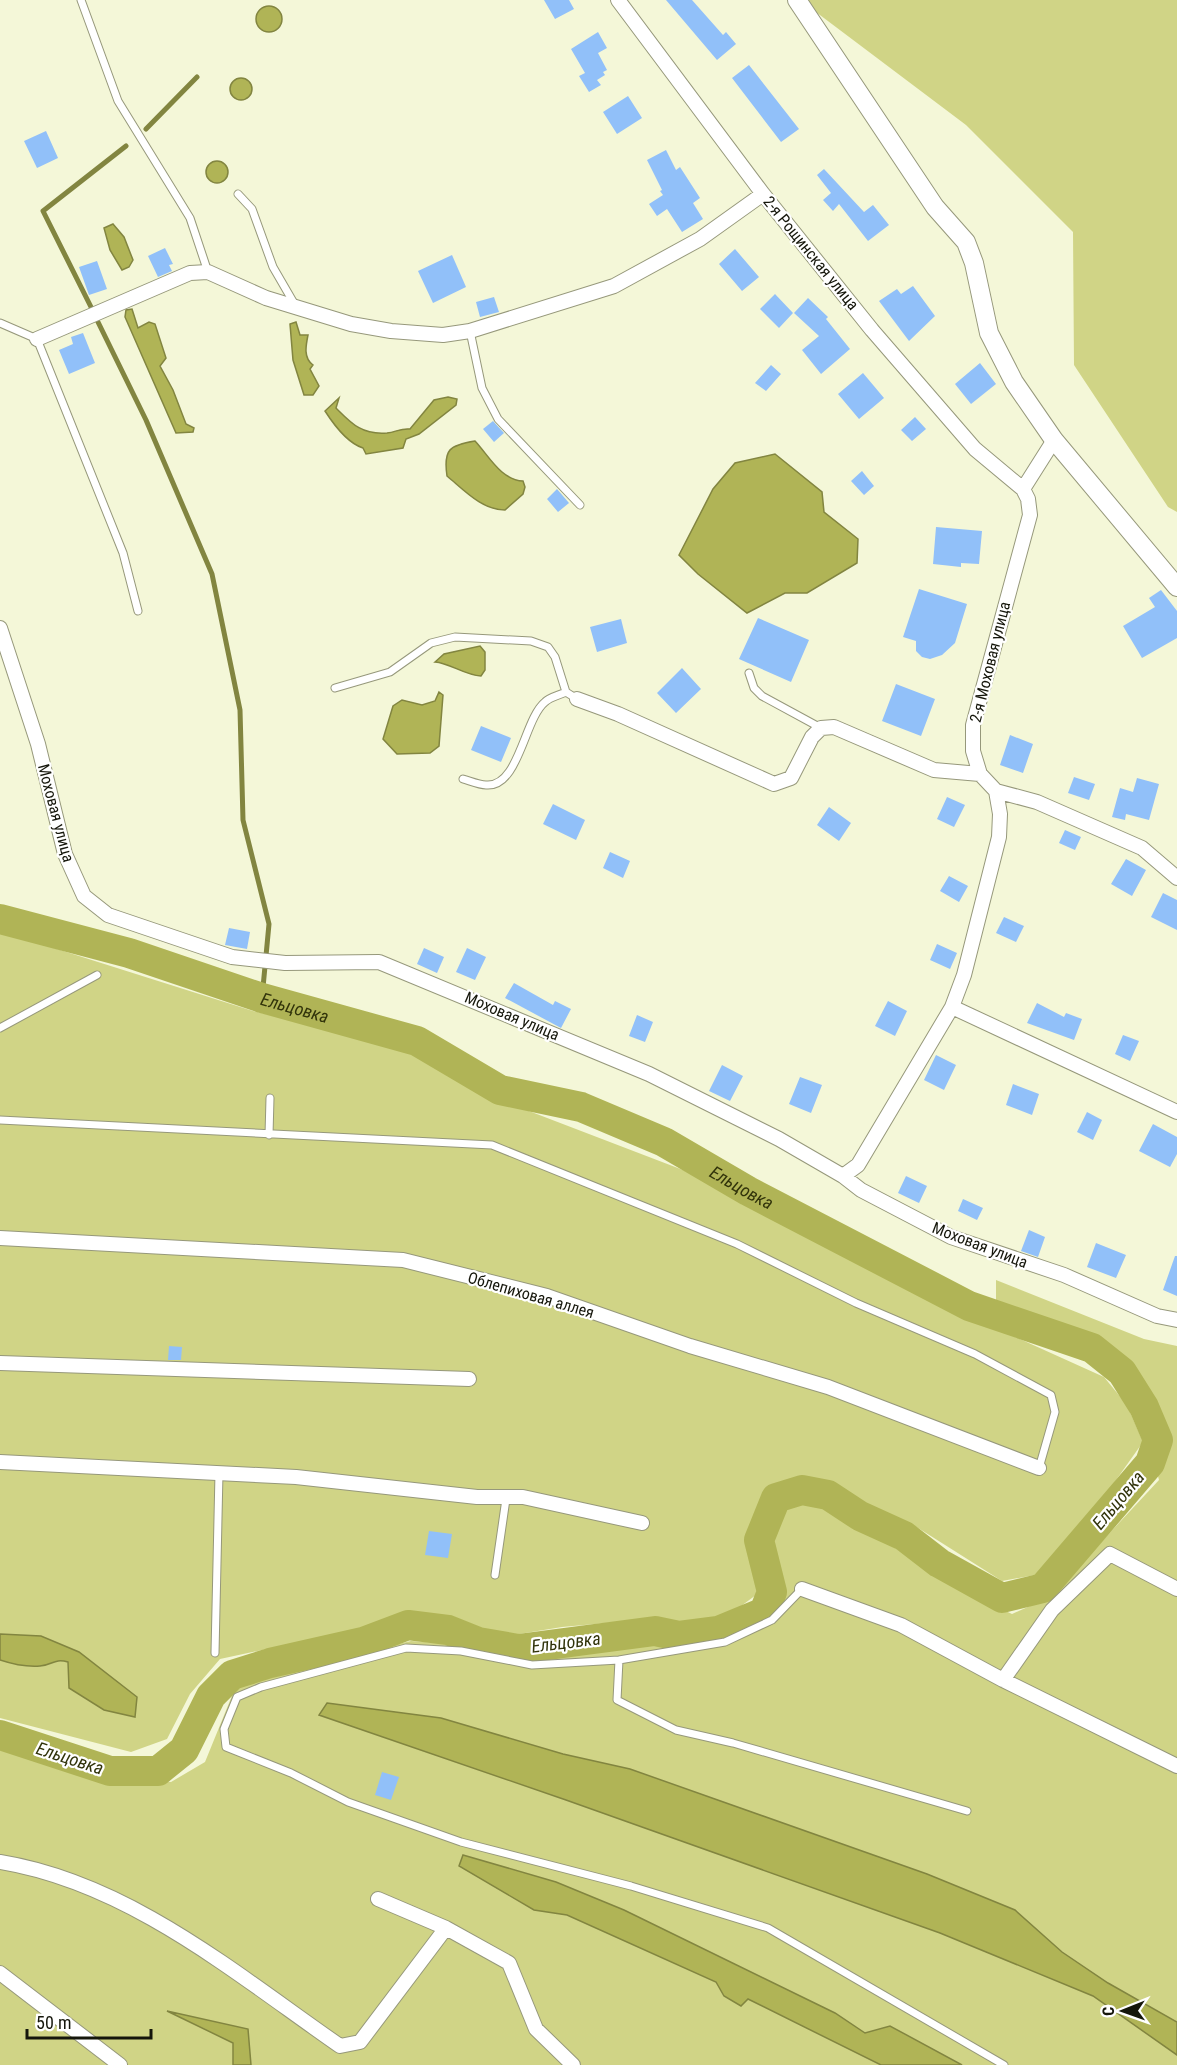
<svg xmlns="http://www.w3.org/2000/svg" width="1177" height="2065" viewBox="0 0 1177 2065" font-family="'Roboto Condensed',sans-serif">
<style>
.green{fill:#d0d486}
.water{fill:#b0b456;stroke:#828540;stroke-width:1.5}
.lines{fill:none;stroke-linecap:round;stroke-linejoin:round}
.stream{stroke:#828540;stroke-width:5}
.river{stroke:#b0b456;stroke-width:30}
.building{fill:#91c0f9}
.service-casing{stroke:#96987b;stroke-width:9}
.minor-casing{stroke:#96987b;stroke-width:16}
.tertiary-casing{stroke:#96987b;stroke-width:20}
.service{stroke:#fff;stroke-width:7}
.minor{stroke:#fff;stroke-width:14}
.tertiary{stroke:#fff;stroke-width:18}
.labels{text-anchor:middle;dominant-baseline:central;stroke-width:4.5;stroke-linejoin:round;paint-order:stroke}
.street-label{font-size:16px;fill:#15160b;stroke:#fff}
.water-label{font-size:18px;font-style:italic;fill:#31330a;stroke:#fff}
</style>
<rect width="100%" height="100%" fill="#f4f7d8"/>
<path class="green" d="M800,0H1177V512L1168,507L1074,365L1073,232L966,125Z
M0,931L253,1011L404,1047L487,1095L683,1170L933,1300L1104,1377L1127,1405L1143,1442L1094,1511L1035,1575L1002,1581L915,1526L803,1476L764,1494L746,1542L760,1592L729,1615L690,1622L650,1619L562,1627L513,1635L409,1614L364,1628L220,1659L190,1694L167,1739L131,1752L0,1718Z
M996,1280L1144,1339L1177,1346V2065H0V1750L101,1777L171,1782L205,1762L238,1681L411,1641L453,1644L515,1654L716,1639L755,1625L776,1612L783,1593L770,1540L784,1505L802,1497L824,1503L960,1589L1012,1614L1050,1597L1159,1480L1141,1413L1089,1351L996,1302Z"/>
<path class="water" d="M256 19a13 13 0 1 1 26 0a13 13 0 1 1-26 0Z
M230 89a11 11 0 1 1 22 0a11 11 0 1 1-22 0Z
M206 172a11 11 0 1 1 22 0a11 11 0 1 1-22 0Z
M113,224L124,237L133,260L129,267L122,270L110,250L104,228Z
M132,309L138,328L149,322L155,324L166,358L160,366L173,390L186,424L194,428L193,432L176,433L125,317L126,310Z
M296,322L300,335H308C306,345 303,358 313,365L310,369L319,386L313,395H304L293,360L290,324Z
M448,397L457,399L456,405L419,434L406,439L403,448L366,454L363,448C347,443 334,425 325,411L339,398L336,408C352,424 362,435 387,433C396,432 401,428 410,429L434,400Z
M475,441C489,456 501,480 523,481L525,487L523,494L505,510C482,510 464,490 447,476C443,449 450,445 475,441Z
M775,454L822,492L824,512L858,539L857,563L807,593H785L747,613L698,574L679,555L713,489L735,463Z
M480,646L485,652V670L481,676C464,675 450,663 435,662L444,654Z
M439,692L443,695L439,746L430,753L397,754L383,739L393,706L402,700L422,705L435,701Z
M0,1634L41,1636L79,1652L137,1697L135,1717L104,1710L69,1688L68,1662C54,1658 53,1665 40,1666C27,1667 12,1664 0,1660Z
M327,1703L441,1718L563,1754L630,1769L927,1874L1015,1910L1062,1952L1108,1983L1177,2022V2055L1093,1996L940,1933L566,1800L319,1715Z
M463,1855L556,1882L624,1910L835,2013L865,2033L890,2026L962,2065H881L748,1999L741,2006L724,1996L716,1982L567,1915L534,1910L459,1866Z
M167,2011L248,2029L251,2065H233V2043Z"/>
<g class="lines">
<path class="stream" d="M146,129L197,77
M92,309L43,211L126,146
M98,322L146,420L212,574L240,710L243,820L269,924L262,998"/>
<path class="river" id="s1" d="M0,919L129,953L262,998L417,1041L500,1090L581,1107L664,1142L748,1191L969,1306L1092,1348L1122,1372L1144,1407L1158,1440L1150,1463L1043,1588L1002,1598L939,1563L904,1536L860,1516L828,1495L802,1490L776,1498L759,1540L772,1592L764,1612L718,1631L679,1636L655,1631L518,1649L478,1642L448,1630L408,1625L363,1642L270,1663L232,1675L211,1696L184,1750L158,1771H110L0,1735"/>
</g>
<path class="building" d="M544,0H569L574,9L555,19Z
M666,0H692L723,35L726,32L736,44L717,60Z
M598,32L607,48L598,53L607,70L603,72L605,75L597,80L601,85L589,92L579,76L585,73L571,49Z
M749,65L799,129L781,142L732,78Z
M628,96L642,118L617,134L603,112Z
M46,131L58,158L37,168L24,141Z
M666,150L676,170L680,167L700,198L693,203L703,219L682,232L667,209L657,216L649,204L663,195L660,191L662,190L647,160Z
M824,169L864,212L873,205L889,225L868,241L839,204L833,211L823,200L831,193L817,175Z
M165,248L173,264L169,265L172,271L158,277L148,256Z
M735,249L759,277L742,291L719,264Z
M452,255L466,287L433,303L418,271Z
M97,261L107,289L89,295L79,267Z
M913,286L935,316L909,341L879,301L897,289L901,294Z
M775,294L793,313L779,328L760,309Z
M494,297L499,312L480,317L476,302Z
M808,298L828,317L826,319L850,349L821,374L802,350L819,336L794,313Z
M83,333L95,363L69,374L59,350L73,344L71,337Z
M980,363L996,384L971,404L955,384Z
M771,365L781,374L766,391L755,383Z
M863,373L884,398L859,419L838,394Z
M915,417L926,429L912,441L901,430Z
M493,421L504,433L494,442L483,429Z
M862,471L874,486L864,495L851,481Z
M557,489L569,503L558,512L547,499Z
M936,527L982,531L979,564L961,563V567L933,564Z
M919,589L967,604L955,643L942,655L930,659L922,657L916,651V641L903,637Z
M1161,590L1177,611V638L1142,658L1123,626L1155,607L1149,598Z
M758,618L809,640L791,682L739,659Z
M621,619L627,643L597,652L590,627Z
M682,668L701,689L676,713L657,693Z
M896,684L935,699L921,736L882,721Z
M481,726L511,738L501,762L471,750Z
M1010,735L1033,744L1023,773L1000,765Z
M1074,777L1095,784L1089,800L1068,793Z
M1137,778L1159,784L1149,820L1126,814L1125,820L1112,817L1120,788L1133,792Z
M947,797L965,805L954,827L937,819Z
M553,804L585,820L576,840L543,824Z
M829,807L851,823L839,841L817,825Z
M1065,830L1081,837L1075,850L1059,843Z
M610,852L630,861L623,878L603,868Z
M1126,859L1146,870L1132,896L1111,884Z
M949,876L968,886L959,902L940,891Z
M1163,893L1177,900V930L1151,917Z
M1004,917L1024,926L1016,942L996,933Z
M229,928L250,932L247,949L225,945Z
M937,944L957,953L950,969L930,960Z
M424,948L444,957L437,973L417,964Z
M467,948L486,957L475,980L456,972Z
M514,983L553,1005L555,1001L571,1009L561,1028L505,998Z
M888,1001L907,1011L895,1036L875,1026Z
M1037,1003L1064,1017L1066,1013L1082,1019L1074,1040L1027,1023Z
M637,1015L653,1022L645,1042L629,1036Z
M1123,1035L1139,1041L1130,1061L1115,1054Z
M936,1055L956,1065L944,1090L924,1080Z
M722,1065L743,1076L730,1101L709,1091Z
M800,1077L822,1085L811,1113L789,1104Z
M1013,1084L1039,1094L1032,1115L1006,1105Z
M1087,1112L1102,1120L1093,1140L1077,1132Z
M1153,1124L1177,1137V1154L1170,1167L1139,1151Z
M906,1176L927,1186L919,1203L898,1193Z
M963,1199L983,1208L977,1220L958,1211Z
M1029,1230L1045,1237L1038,1257L1021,1251Z
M1096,1243L1126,1255L1116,1278L1087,1267Z
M1175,1256H1177V1296L1163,1290Z
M169,1346L182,1347L181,1360H168Z
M429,1531L452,1534L448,1558L425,1555Z
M382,1772L399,1777L391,1800L375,1795Z"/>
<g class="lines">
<defs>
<path id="service" d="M81,0L118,101L190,218L208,272
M238,194L252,209L273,267L295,305
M0,323L37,339L123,553L138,611
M470,331L482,388L498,419L580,505
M749,673L754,688L762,696L821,728
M335,688L390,672L431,643L455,637L531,641L548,647L555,657L566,692L577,699
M463,779C470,781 479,785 486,785C519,788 524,719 545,702C550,697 560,695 566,692
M0,1028L97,975
M0,1120L492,1145L737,1244L856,1303L975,1354L1051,1395L1055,1412L1039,1468
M269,1135L270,1098
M495,1575L506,1499
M802,1589L772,1620L725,1642L619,1660L532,1665L461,1651L406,1648L261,1687L237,1697L224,1729L226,1747L291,1773L348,1802L461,1842L631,1886L768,1928L1004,2065
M215,1653L219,1473
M619,1660L617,1700L676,1730L733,1743L967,1811"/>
<path id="minor" d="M618,0L763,194L872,330L975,449L1023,489L1028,499L1030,515L973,725V751L980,774L996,791L1000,814L999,837L964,975L952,1007L858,1165L843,1176
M37,339L190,273L208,272L266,298L351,324L391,331L443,335L470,331L614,286L700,239L763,194
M1023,489L1054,440
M0,628L38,744L65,854L84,896L108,915L232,957L285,963L379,962L649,1074L779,1139L843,1176L861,1190L951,1237L1064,1275L1157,1316L1177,1320
M577,699L618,714L774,784L791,778L812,737L821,728L834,727L934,770L980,774
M996,791L1037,802L1142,848L1177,878
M952,1007L1177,1112
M0,1238L403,1260L547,1296L690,1346L828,1387L1039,1468
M0,1363L469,1379
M0,1462L296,1477L477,1497H523L642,1523
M802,1589L901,1625L1003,1680L1177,1766
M1003,1680L1052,1610L1110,1554L1177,1589
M0,1862C129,1883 236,1974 340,2046L360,2042L446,1928L509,1963L536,2029L573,2065
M378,1899L446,1928
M0,1973L120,2065"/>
<path id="tertiary" d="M797,0L935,207L966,242L974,263L989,333L1014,382L1054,440L1177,587"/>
</defs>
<use href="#service" class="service-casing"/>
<use href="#minor" class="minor-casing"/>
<use href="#tertiary" class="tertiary-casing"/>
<use href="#service" class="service"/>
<use href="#minor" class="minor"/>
<use href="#tertiary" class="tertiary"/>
</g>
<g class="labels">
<g class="street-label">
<text transform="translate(811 253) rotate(51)">2-я Рощинская улица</text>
<text transform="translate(990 662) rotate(-76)">2-я Моховая улица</text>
<text transform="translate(56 813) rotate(75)">Моховая улица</text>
<text transform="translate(512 1016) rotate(23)">Моховая улица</text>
<text transform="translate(980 1245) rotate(21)">Моховая улица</text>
<text transform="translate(531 1295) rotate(16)">Облепиховая аллея</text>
</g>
<g class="water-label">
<text stroke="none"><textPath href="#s1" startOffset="308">Ельцовка</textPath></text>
<text stroke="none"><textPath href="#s1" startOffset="794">Ельцовка</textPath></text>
<text transform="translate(1118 1500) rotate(-50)">Ельцовка</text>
<text transform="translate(566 1642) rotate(-7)">Ельцовка</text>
<text transform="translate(70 1758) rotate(18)">Ельцовка</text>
</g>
</g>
<g transform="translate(1123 2011) rotate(269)" stroke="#ffffff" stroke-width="4.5" paint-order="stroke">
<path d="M0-4.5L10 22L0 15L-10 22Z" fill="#15160b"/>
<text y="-9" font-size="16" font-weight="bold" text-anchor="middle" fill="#15160b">С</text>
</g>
<path d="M27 2029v9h124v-9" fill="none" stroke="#15160b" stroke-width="3"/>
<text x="36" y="2029" font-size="18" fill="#15160b" stroke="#ffffff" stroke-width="4.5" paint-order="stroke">50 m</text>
</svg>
